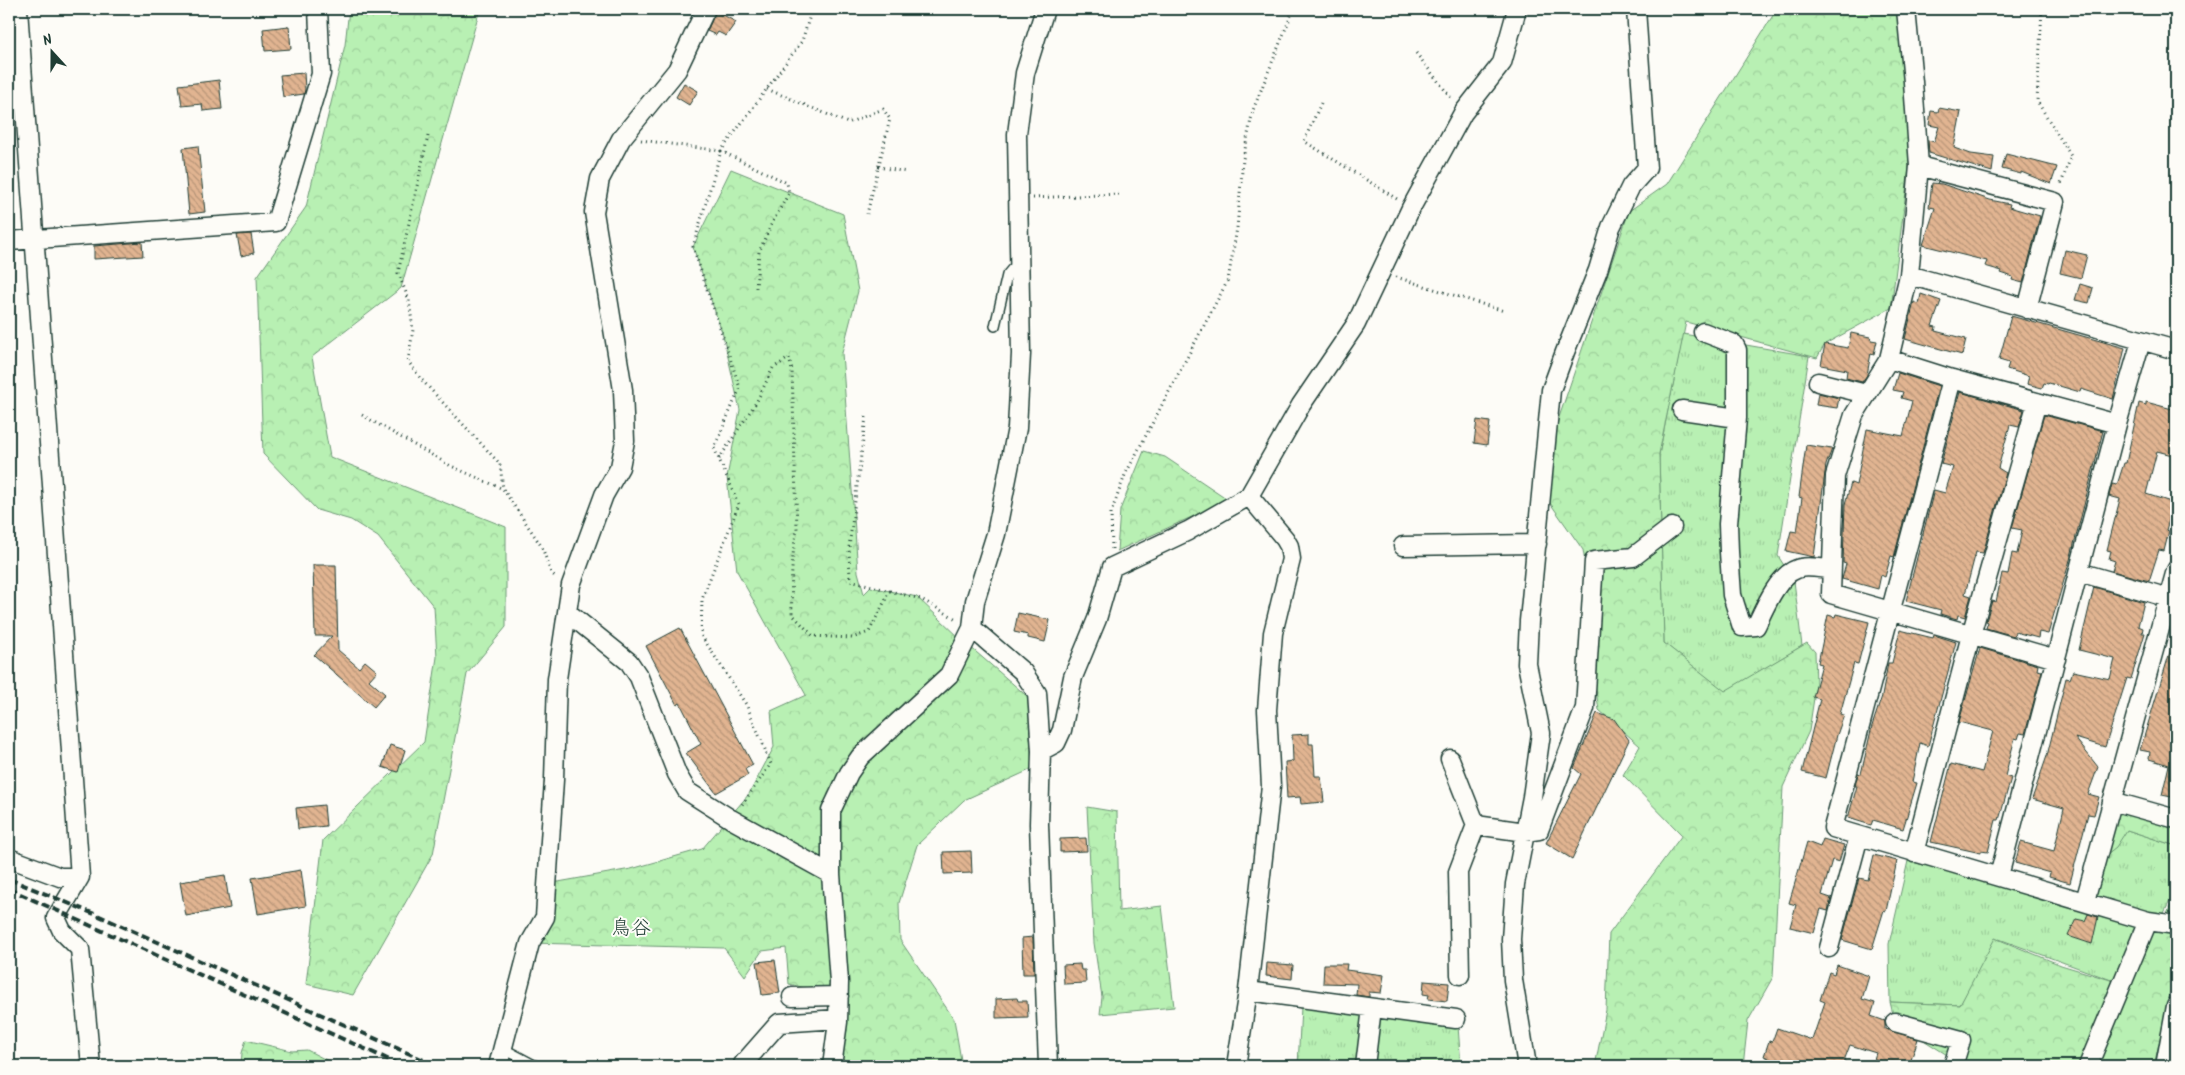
<svg xmlns="http://www.w3.org/2000/svg" width="2185" height="1075" viewBox="0 0 2185 1075" font-family="Kalam,'Klee One',sans-serif">
<style>
.grass{fill:url(#grass-tufts);stroke:#6c9674}
.forest{fill:url(#forest-crowns);stroke:#6c9674}
.building{fill:url(#building-back-hatch);stroke:#1f3d34}
.lines{fill:none;stroke-linecap:round;stroke-linejoin:round}
.service-casing{stroke:#1f3d34;stroke-width:12}
.minor-casing{stroke:#1f3d34;stroke-width:21}
.path{stroke:#1f3d34;stroke-width:3;stroke-dasharray:1 4;stroke-linecap:butt}
.service{stroke:#fdfcf7;stroke-width:9}
.minor{stroke:#fdfcf7;stroke-width:18}
.rail{stroke:#1f3d34;stroke-width:4;stroke-dasharray:8 4;stroke-linecap:butt}
.labels{text-anchor:middle;dominant-baseline:central;stroke-width:4;stroke-linejoin:round;paint-order:stroke}
.quarter-label{font-size:20px;fill:#1f3d34;stroke:#fdfcf7}
</style>
<defs>
<pattern id="grass-tufts" width="24" height="20" patternUnits="userSpaceOnUse" patternTransform="scale(1.25)"><rect width="24" height="20" fill="#b8f0b3"/><path d="M3 7l-1-3M5 7V3M7 7l1-3M15 17l-1-3M17 17v-4M19 17l1-3" fill="none" stroke="#9ecf9b"/></pattern>
<pattern id="forest-crowns" width="20" height="18" patternUnits="userSpaceOnUse" patternTransform="scale(1.25)"><rect width="20" height="18" fill="#b8f0b3"/><path d="M2 6a3 3 0 1 1 6 0M12 15a3 3 0 1 1 6 0" fill="none" stroke="#9ecf9b"/></pattern>
<pattern id="building-back-hatch" width="6" height="6" patternUnits="userSpaceOnUse" patternTransform="scale(1.25)"><rect width="6" height="6" fill="#e1b491"/><path d="M-1 5l2 2M0 0l6 6M5-1l2 2" fill="none" stroke="#b69477"/></pattern>
</defs>
<rect width="100%" height="100%" fill="#fdfcf7"/>
<filter id="ink" filterUnits="userSpaceOnUse"><feTurbulence type="fractalNoise" baseFrequency=".02" numOctaves="2"/><feDisplacementMap in="SourceGraphic" scale="10" xChannelSelector="R" yChannelSelector="G"/><feConvolveMatrix kernelMatrix="1 2 1 2 8 2 1 2 1" color-interpolation-filters="sRGB"/></filter>
<g filter="url(#ink)">
<path class="grass" d="M1683,334L1809,356L1778,556L1794,581L1802,646L1725,692L1664,643L1659,455Z
M2127,830L2176,846V889L2159,923L2114,981L1999,939L1960,1005L1890,1002L1889,944L1908,861L2023,890L2085,901L2096,861Z
M1301,1007L1458,1026L1461,1066H1298Z"/>
<path class="forest" d="M349,9H480L401,288L312,357L330,457L506,527V627L467,674L433,854L353,995L306,984L323,840L424,742L437,657L434,607L378,537L351,520L317,510L263,454L257,277L306,207L345,45Z
M1777,9H1903L1909,168L1891,308L1825,344L1817,358L1686,322L1659,454L1664,643L1725,691L1807,643L1815,652L1816,685L1809,731L1783,787L1773,977L1748,1021L1743,1066H1595L1606,1010L1609,934L1682,835L1623,775L1640,746L1599,710L1594,678L1599,646L1583,550L1550,503L1551,441L1629,211L1667,184Z
M731,169L843,214L858,291L842,353L858,572L864,594L871,587L917,597L961,639L1028,697L1032,769L964,800L917,845L899,903L900,940L954,1019L962,1066H833L838,1009L806,988L789,984L786,948L762,951L745,976L724,948L530,943L547,884L631,869L702,849L749,794L774,747L771,711L806,695L737,571L727,477L740,410L723,335L693,247Z
M1144,451L1165,457L1229,500L1117,551L1120,510Z
M2113,806L2176,819V846L2127,830L2116,847L2107,854L2100,845Z
M1087,807L1117,812L1119,911L1162,906L1174,1007L1100,1014L1102,997L1094,943Z
M2176,894V966L2154,1066H1950L1952,1058L1895,1022L1890,1002L1960,1005L1995,938L2061,965L2114,981L2131,943L2163,923Z
M246,1040L292,1051L307,1050L334,1064L333,1066H241L242,1053Z"/>
<path class="building" d="M716,11L736,22L726,36L718,32L716,35L707,31Z
M289,26L291,49L265,51L263,29Z
M304,73L305,89L304,94L283,97L280,75Z
M219,80L222,109L203,111L202,104L182,106L179,85Z
M684,83L698,91L689,105L676,97Z
M1939,108L1961,112L1954,148L1971,154L1994,157L1992,172L1929,153L1928,140L1934,142L1939,127L1929,125L1931,111L1938,112Z
M198,146L205,212L189,214L183,148Z
M2006,154L2057,167L2051,184L2021,172V174L2002,169Z
M1932,183L1942,184L1990,200L2010,204L2009,207L2040,216L2023,283L2012,280L2013,277L2001,273L2002,271L1985,266L1987,261L1923,245L1935,208L1929,207Z
M251,234L254,253L241,256L237,235Z
M142,242L143,256L94,259V246Z
M2065,250L2087,255L2081,278L2060,273Z
M2080,284L2093,288L2089,303L2075,300Z
M1921,294L1941,301L1932,326L1936,327L1935,331L1966,339L1962,355L1905,339L1914,302L1919,304Z
M2011,316L2125,348L2113,399L2081,389L2080,392L2049,383L2048,384L2044,383L2042,388L2027,384L2029,376L2007,369L2009,363L1999,360Z
M1851,333L1870,337L1871,340L1877,341L1874,354L1871,353L1867,375L1862,382L1846,378L1847,370L1821,365L1825,344L1848,348Z
M1898,373L1939,386L1894,557L1891,556L1885,577L1881,575L1878,589L1842,579L1846,564L1843,563L1845,504L1851,483L1856,485L1867,429L1903,436L1912,401L1901,398L1903,392L1893,390Z
M1960,392L2024,410L2019,427L2010,425L1998,468L2006,473L1983,553L1976,552L1965,594L1971,596L1965,617L1958,615L1957,619L1940,614L1941,610L1906,601L1934,490L1945,493L1953,467L1941,464Z
M1818,393L1839,398L1837,408L1816,405Z
M2146,402L2176,410V456L2157,451L2146,494L2174,503L2166,530L2169,531L2164,551L2159,550L2149,581L2112,571L2115,561L2109,559L2111,551L2107,550L2120,499L2109,496L2112,484L2117,485L2124,463H2126L2139,403L2146,405Z
M2044,415L2103,431L2070,560L2048,634L2039,632L2038,638L2015,632L2014,636L1986,628L1988,622L1986,621L1992,601L1996,602L2002,573L2008,574L2012,553L2017,554L2022,530L2012,528Z
M1477,420L1490,422L1487,445L1474,443Z
M1806,445L1832,449L1826,465L1814,557L1786,551L1791,531L1797,532L1802,498L1799,497Z
M313,565H336L338,650L359,668L365,661L377,671L369,680L385,694L374,707L314,655L332,636H315Z
M2094,587L2144,602L2138,626L2143,628L2142,633H2145L2131,679L2127,678L2105,747L2075,738L2098,767L2088,794L2099,797L2094,815L2088,814L2070,883L2049,877L2050,873L2015,863L2021,842L2054,851L2064,808L2032,799L2047,756L2066,678L2070,679L2073,671L2110,679L2115,659L2079,650Z
M1018,613L1050,620L1045,642L1028,638V635L1014,632Z
M1836,614L1869,622L1858,664L1854,663L1840,714L1844,715L1837,735L1826,778L1802,772L1820,699L1813,697L1822,664L1818,663L1828,615L1835,617Z
M680,628L753,765L745,769L748,775L716,793L686,753L701,744L680,703L677,705L646,646Z
M1900,630L1933,638L1934,635L1956,642L1928,746L1920,743L1912,782L1917,783L1903,829L1873,820L1871,825L1848,818L1857,786H1855L1858,773L1861,774L1872,726L1882,696L1888,663H1892Z
M2173,642L2176,643V711L2170,733L2176,734V798L2162,795L2169,765L2149,759L2150,752L2140,750Z
M1980,648L2038,665L2037,670L2042,671L2025,734L2020,733L2018,739L2015,738L2005,776L2011,778L1999,820H1996L1988,852L1981,851V853L1931,842L1951,764L1982,772L1993,731L1959,722Z
M1597,713L1614,719L1629,740L1572,859L1546,843L1581,774L1574,768Z
M1309,734V744H1313L1315,776H1321L1324,802L1301,804L1300,797L1287,798L1285,762L1293,761L1292,735Z
M390,745L405,750L398,772L382,767Z
M324,805L326,826L298,829L296,808Z
M1086,838L1087,851L1060,852V839Z
M1823,839L1844,845L1839,862L1832,860L1822,895L1831,898L1828,911L1821,909L1814,933L1790,927L1796,905L1789,903L1807,842L1820,847Z
M971,851L972,873L944,874L943,852Z
M1874,855L1897,861L1886,911L1884,910L1872,949L1842,940L1859,878L1868,880Z
M301,870L306,906L258,914L252,878Z
M225,875L230,908L186,916L180,882Z
M2088,914L2098,917L2092,944L2068,936L2076,919L2085,921Z
M1033,937L1034,974H1023L1022,938Z
M775,960L780,993L762,995L757,962Z
M1267,963L1293,965L1292,979L1266,976Z
M1080,964L1081,970H1085L1086,983L1064,984L1063,965Z
M1324,964H1347L1346,970L1384,975L1381,993L1369,992V997L1356,995L1357,984L1323,983Z
M1837,965L1869,976L1862,999L1875,1003L1871,1016L1885,1021V1029L1918,1039L1909,1066H1897L1874,1059L1876,1053L1850,1045L1842,1066H1766L1769,1058L1764,1056L1769,1041L1772,1042L1777,1028L1812,1040L1825,1002L1820,1000L1829,972L1834,974Z
M1424,981L1449,983L1447,1001L1428,999L1429,995L1423,994Z
M1017,998L1018,1001H1027L1028,1017L996,1018V999Z"/>
<g class="lines">
<defs>
<path id="service" d="M995,326L1007,275L1012,269L1019,266
M502,1048L536,1066"/>
<path id="minor" d="M18,9L80,877L56,918L62,931L80,949L91,1066
M1906,9L1913,82L1919,166L1909,275L1889,359L1952,379L2117,424
M1919,166L2055,202L2027,309
M9,241L276,222L321,74L318,9
M1909,275L2176,350
M1703,332L1734,344L1737,350V418L1728,524L1729,552L1732,595L1742,627L1756,626C1764,609 1778,575 1797,569C1806,565 1822,569 1832,569
M1889,359L1854,415L1835,476L1831,594L2056,659
M1952,379L1833,828L2148,921L2176,925
M1818,382L1866,394
M1682,410L1737,418
M1403,546L1537,544
M2079,572L2176,600
M567,612L629,662L639,677L677,774L687,791L731,819L831,874
M972,628L1023,672L1037,693L1041,751L1039,824L1048,1066
M1041,751L1056,743L1062,730L1073,677L1097,619L1112,567L1188,531L1249,496L1301,405L1356,324L1411,208L1463,113L1502,63L1517,9
M1450,759L1476,825L1525,832L1539,830L1585,708L1594,561L1633,557L1672,527
M2112,801L2176,819
M1914,853L1971,635L2037,402
M9,858L60,877H80
M1999,876L2117,424L2141,341
M2085,901L2176,570
M1829,948L1859,836
M1460,975L1458,872L1476,825
M1248,991L1456,1019
M792,997L839,996
M1895,1022L1961,1040L1953,1066
M498,1066L530,943L545,917L554,780L557,679L571,585L604,495L620,467L625,441L623,390L594,212L600,179L621,139L677,70L706,9
M743,1066V1064L779,1023L838,1019
M832,1066L838,1022L839,982L831,874V811L849,773L860,757L949,675L972,628L975,601L996,534L1017,428L1021,354L1017,134L1025,73L1045,9
M1236,1066L1248,991L1271,786L1267,710L1273,633L1291,559L1289,546L1285,539L1249,496
M1365,1066L1372,1008
M1525,1066L1526,1060L1513,980L1511,939L1515,884L1532,797L1541,733L1527,664L1529,621L1551,390L1565,352L1598,270L1611,227L1631,186L1647,168L1636,9
M2088,1066L2148,921
M2165,1066L2176,1006"/>
</defs>
<use href="#service" class="service-casing"/>
<use href="#minor" class="minor-casing"/>
<path class="path" d="M1487,9L1501,14
M2042,9L2037,101L2071,156L2060,187
M1416,53L1452,99
M767,89L848,123L883,109L890,119L867,214
M1321,103L1304,141L1397,199
M428,136L398,273L409,300L413,330L408,361L421,379L500,464L503,489L542,547L551,573L557,578
M641,140L721,151L693,247L740,388L714,448L739,504L702,599L701,635L747,706L771,764L741,806
M878,167L907,172
M1033,198L1119,194
M1396,277L1504,311
M756,288L759,252L771,225L789,193L787,183L721,151L802,41L812,9
M362,415L451,466L503,489
M866,417L849,547L850,580L890,591
M719,459L757,401L773,368L789,358L792,370L797,529C791,558 791,586 792,614L813,636L852,638L869,632L890,591L921,599L958,620
M1112,549L1111,513L1125,475L1228,280L1237,228L1243,159L1253,110L1292,13L1290,9"/>
<use href="#service" class="service"/>
<use href="#minor" class="minor"/>
<path class="rail" d="M9,879L97,915L437,1066
M9,889L403,1066"/>
</g>
</g>
<g class="labels">
<g class="quarter-label">
<text x="631" y="929">鳥谷</text>
</g>
</g>
<rect width="2185" height="1075" fill="none" stroke="#fdfcf7" stroke-width="30"/>
<rect x="15" y="15" width="2155" height="1045" fill="none" stroke="#1f3d34" stroke-width="2" filter="url(#ink)"/>
<g transform="translate(52 52) rotate(339)" stroke="#fdfcf7" stroke-width="4" paint-order="stroke">
<path d="M0-4L9 19L0 12L-9 19Z" fill="#1f3d34"/>
<text y="-8" font-size="14" font-weight="bold" text-anchor="middle" fill="#1f3d34">N</text>
</g>
</svg>
